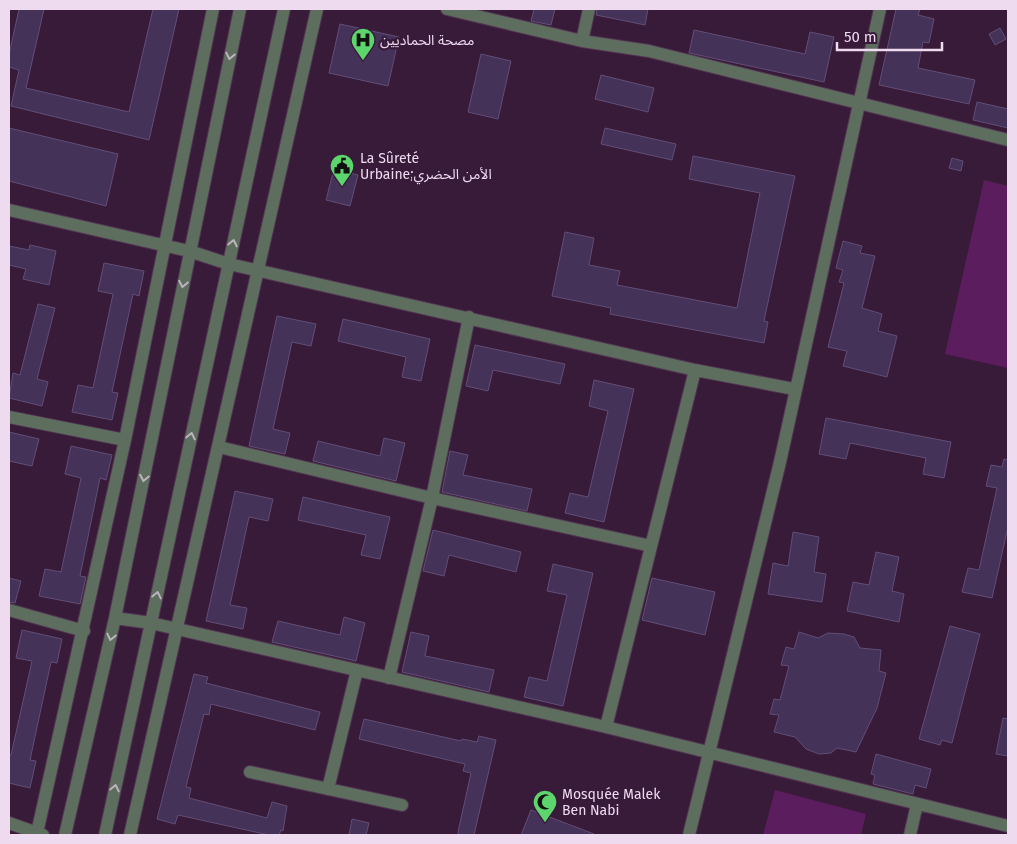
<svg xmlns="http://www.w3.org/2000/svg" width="1017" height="844" viewBox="0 0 1017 844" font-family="'Fira Sans','Noto Sans Arabic',sans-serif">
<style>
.green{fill:#5c1d5e}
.building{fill:#453258;stroke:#624e76}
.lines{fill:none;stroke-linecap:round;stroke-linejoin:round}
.street-casing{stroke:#523552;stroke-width:14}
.street{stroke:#5d6d5e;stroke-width:12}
.oneway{stroke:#bcb4bc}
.labels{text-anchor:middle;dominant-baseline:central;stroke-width:4.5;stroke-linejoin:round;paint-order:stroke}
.poi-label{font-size:14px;fill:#efdbef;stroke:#381a39;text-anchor:start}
</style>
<rect width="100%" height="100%" fill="#381a39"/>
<path class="green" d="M984,180L1008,186V368L945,354Z
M775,790L866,814L861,835H763Z"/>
<path class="building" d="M19,9H44L26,88L129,112L153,9H179L149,140L11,106L19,70L9,67V55Z
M534,9H555L551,25L531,21Z
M597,9H648L645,25L596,15Z
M896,9H920L918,15L934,19L929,43L923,42L918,68L975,80L969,104L879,85Z
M340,24L399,37L388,86L329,73Z
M1000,28L1006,39L995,45L989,34Z
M694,30L805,54L810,32L834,37L824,82L689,53Z
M481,54L511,61L498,119L468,112Z
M601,75L654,88L648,112L595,99Z
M977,102L1008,109V128L973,120Z
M9,128L118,154L106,206L9,181Z
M605,128L676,144L672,160L601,144Z
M693,156L795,176L764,321L768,322L764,343L610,314L611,308L552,296L565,232L594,238L589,265L620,271L617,285L737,308L760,193L689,179Z
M952,158L963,161L961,171L949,168Z
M334,169L358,175L350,206L326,200Z
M843,241L862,246L860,253L875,256L862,308L882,314L878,331L897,336L887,377L843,366L847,351L828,347L844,283L839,282L843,270L836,268Z
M30,245L56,251L49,285L23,279L26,269L9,265V246L29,250Z
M104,263L144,271L139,296L133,294L112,392L118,393L112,420L72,412L78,385L93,388L113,294L98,291Z
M38,304L55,308L37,379L48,382L42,406L9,398L13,373L20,375Z
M277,316L316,324L311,346L292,342L273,429L290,433L285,454L249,446Z
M343,319L430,339L421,381L402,377L406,357L338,341Z
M475,345L565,364L560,384L493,370L488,391L466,386Z
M594,380L634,389L604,522L565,513L570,493L588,497L608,411L589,406Z
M826,418L951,442L944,478L923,474L926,458L850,443L846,459L819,454Z
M9,432L39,439L32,466L9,461Z
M384,438L405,443L396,481L313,461L318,441L380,456Z
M71,446L112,455L106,480L100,478L80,576L86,577L80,604L39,596L45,569L61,572L81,478L65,474Z
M450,451L468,455L463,475L532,489L527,511L442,492Z
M1004,459L1008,460V527L992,598L962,592L968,568L979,570L997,488L986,486L991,465L1002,467Z
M235,491L273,499L268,521L249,517L230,605L247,608L243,629L206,621Z
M303,497L390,517L380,559L361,555L366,535L298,520Z
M433,530L521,552L516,572L449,555L444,576L423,571Z
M793,532L819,537L814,572L826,574L822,602L768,594L773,563L788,566Z
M876,552L899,557L892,591L904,594L899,622L847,611L853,582L869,585Z
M553,564L593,573L563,706L524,697L529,677L547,681L567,595L547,591Z
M9,578L21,581L15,603L9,602Z
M652,578L715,592L705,635L642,620Z
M344,617L365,623L356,661L272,642L278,621L340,635Z
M950,626L980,634L952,743L942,740L940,745L919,739Z
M22,630L62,639L57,663L51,662L30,760L36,761L30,788L9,783V755H11L32,661L16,658Z
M411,632L429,636L425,656L494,670L489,692L402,672Z
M799,632L818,638L828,633L844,634L854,637L860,648L881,650L879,671L886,673L877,708L856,752L837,748L831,753L819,754L806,749L795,737L774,732L779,715L770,714L774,699L780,700L789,666L781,665L786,647L794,649Z
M194,674L208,677L206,683L320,712L315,730L211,704L209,715L204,714L186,787L191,788L189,798L267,818L272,802L287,806L283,831L281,830L279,835H269L178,815L175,824L157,819Z
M1003,718L1008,719V756L996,754Z
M364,719L461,741L462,739L477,742L479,736L496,740L474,835H459L458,832L471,773L463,771L465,764L359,739Z
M876,754L931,769L926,788L915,785L913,794L873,784L875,775L871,774Z
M531,810L594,834V835H521Z
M352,819L369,823L366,835H349Z"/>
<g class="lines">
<defs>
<path id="street" d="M447,9L582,41L649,51L1008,140
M582,41L589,9
M9,210L189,251L229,264L695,370L794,389
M9,417L125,440
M219,447L432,498L651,546
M9,610L84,631
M115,618L151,623L606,727L1008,826
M389,678L432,498L469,317
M606,727L695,370
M250,772L402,805
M328,789L357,670
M9,823L43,835
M37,833L125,440L213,9
M65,835L115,618L240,9
M105,835L284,9
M130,835L317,9
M689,835L780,462L880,9
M910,835L917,804"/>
</defs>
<use href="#street" class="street-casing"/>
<use href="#street" class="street"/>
</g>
<defs><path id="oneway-chevron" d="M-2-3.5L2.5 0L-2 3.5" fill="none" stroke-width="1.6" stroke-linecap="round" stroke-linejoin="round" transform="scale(1.25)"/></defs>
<g class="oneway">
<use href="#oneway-chevron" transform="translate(230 56) rotate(102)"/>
<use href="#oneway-chevron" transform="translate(233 243) rotate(-78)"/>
<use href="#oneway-chevron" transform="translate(183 284) rotate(101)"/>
<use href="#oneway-chevron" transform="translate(191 436) rotate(-78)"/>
<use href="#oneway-chevron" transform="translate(144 478) rotate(101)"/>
<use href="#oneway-chevron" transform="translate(157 595) rotate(-78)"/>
<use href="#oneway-chevron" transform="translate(111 637) rotate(103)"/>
<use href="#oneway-chevron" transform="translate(115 788) rotate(-78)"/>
</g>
<defs>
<symbol id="hospital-pin" viewBox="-11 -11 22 30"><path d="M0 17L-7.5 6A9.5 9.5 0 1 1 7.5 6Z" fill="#5cd56d" stroke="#381a39"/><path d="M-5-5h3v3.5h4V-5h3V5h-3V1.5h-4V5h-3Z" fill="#111"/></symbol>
<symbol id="civic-pin" viewBox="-11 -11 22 30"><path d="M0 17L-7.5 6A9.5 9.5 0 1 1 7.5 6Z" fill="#5cd56d" stroke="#381a39"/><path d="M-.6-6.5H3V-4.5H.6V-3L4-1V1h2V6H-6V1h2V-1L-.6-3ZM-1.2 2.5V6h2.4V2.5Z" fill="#111"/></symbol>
<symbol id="mosque-pin" viewBox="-11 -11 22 30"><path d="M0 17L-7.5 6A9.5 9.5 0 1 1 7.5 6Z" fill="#5cd56d" stroke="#381a39"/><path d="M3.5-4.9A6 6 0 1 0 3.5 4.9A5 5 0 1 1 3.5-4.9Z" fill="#111"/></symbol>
</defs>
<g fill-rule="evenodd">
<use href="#hospital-pin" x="349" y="26" width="28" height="38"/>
<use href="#civic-pin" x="328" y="152" width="28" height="38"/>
<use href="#mosque-pin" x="531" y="788" width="28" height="38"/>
</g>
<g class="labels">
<g class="poi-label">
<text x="380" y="40">مصحة الحماديين</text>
<text x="360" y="158">La Sûreté<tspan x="360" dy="16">Urbaine;الأمن الحضري</tspan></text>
<text x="562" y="794">Mosquée Malek<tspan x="562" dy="16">Ben Nabi</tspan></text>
</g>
</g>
<rect width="1017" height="844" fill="none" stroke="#efdbef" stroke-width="20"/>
<path d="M837 42v8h105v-8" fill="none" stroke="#efdbef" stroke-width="2.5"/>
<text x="844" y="42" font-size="15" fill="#efdbef" stroke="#381a39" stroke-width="4" paint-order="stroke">50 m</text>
</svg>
